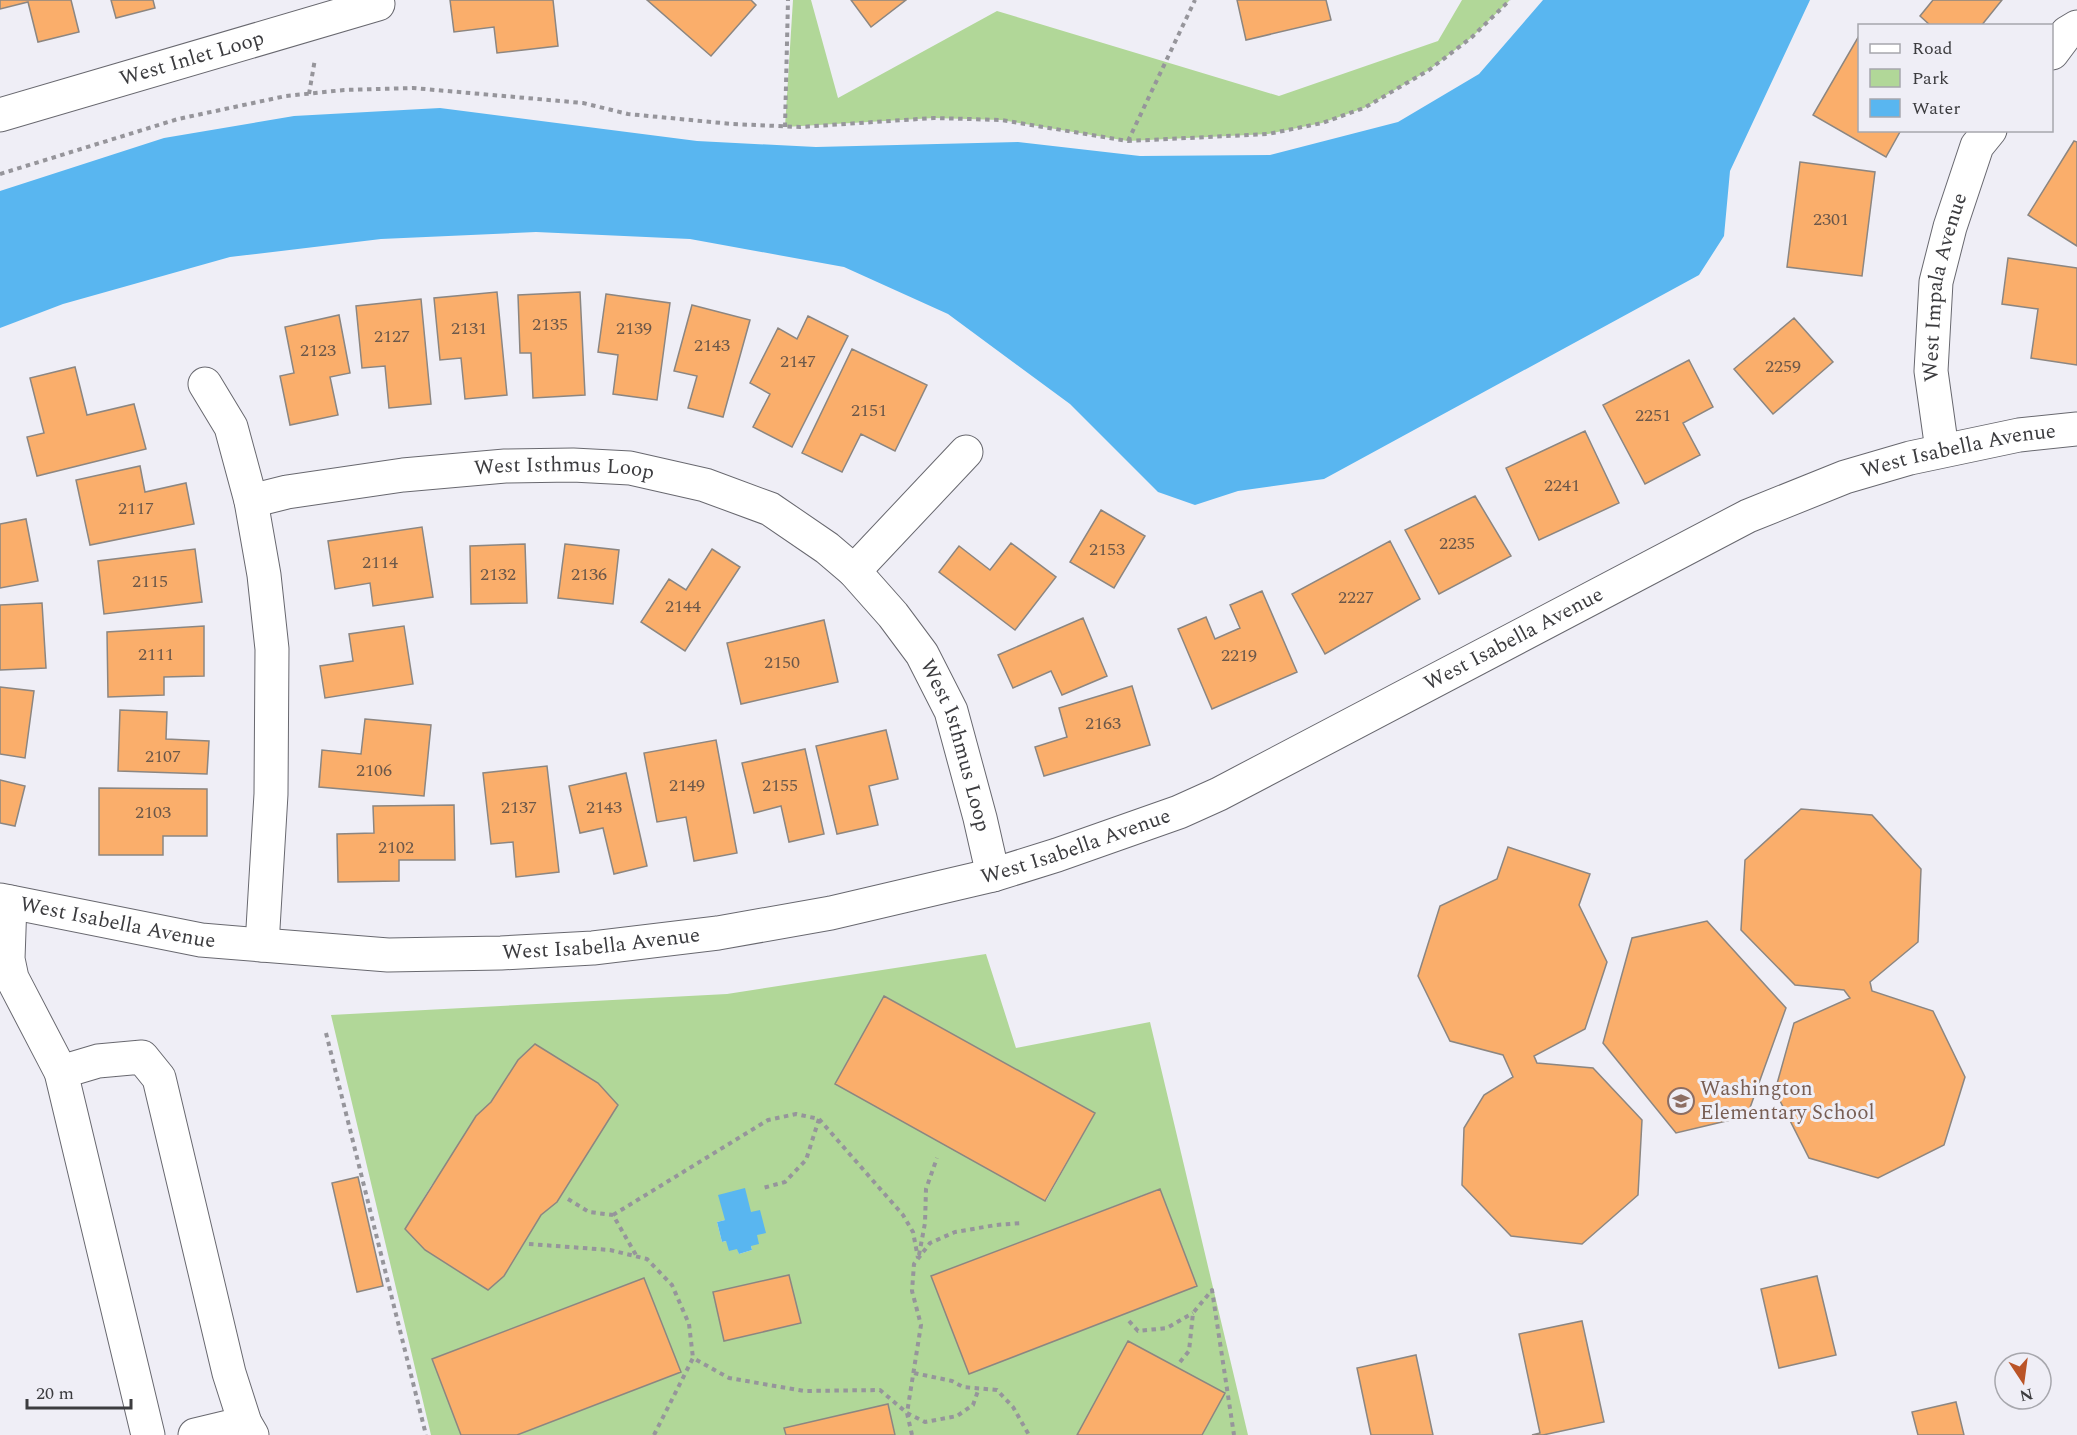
<svg xmlns="http://www.w3.org/2000/svg" width="2077" height="1435" viewBox="0 0 2077 1435" font-family="Spectral,serif">
<style>
.green{fill:#b1d798;fill-rule:evenodd}
.water{fill:#59b6f0}
.building{fill:#faae6b;stroke:#8c8681;stroke-width:1.5}
.lines{fill:none;stroke-linecap:round;stroke-linejoin:round}
.minor-casing{stroke:#68686f;stroke-width:35}
.path{stroke:#96959b;stroke-width:4;stroke-dasharray:4.5 4.5;stroke-linecap:butt}
.minor{stroke:#fff;stroke-width:33}
.labels{text-anchor:middle;dominant-baseline:central;stroke-width:6;stroke-linejoin:round;paint-order:stroke}
.number-label{font-size:18px;fill:#6c584a}
.street-label{font-size:21px;fill:#3c3c3f;stroke:#efeef6}
.education-label{font-size:21px;fill:#785e54;stroke:#efeef6;text-anchor:start}
</style>
<rect width="100%" height="100%" fill="#efeef6"/>
<path class="green" d="M793,0H811L838,98L997,11L1279,96L1438,41L1462,0H1510L1472,37L1429,70L1364,108L1322,123L1268,134L1128,141L1001,120L934,118L785,127Z
M986,954L1016,1048L1150,1022L1248,1435H1202L1129,1341L1077,1435H517L681,1372L644,1278L432,1359L461,1435H431L331,1015L727,994ZM884,996L1095,1113L1046,1201L835,1084ZM535,1044L598,1083L618,1105L557,1202L541,1215L504,1275L488,1290L425,1250L405,1229L431,1186L491,1102L518,1060ZM1159,1189L1197,1286L969,1374L932,1276ZM725,1220L751,1246L752,1250L739,1254L738,1249L726,1241L722,1242L717,1222ZM789,1275L800,1323L724,1341L713,1293Z"/>
<path class="water" d="M1543,0H1810L1730,171L1724,236L1699,275L1324,479L1238,491L1195,505L1158,492L1070,404L948,314L844,267L690,239L536,232L381,239L230,257L63,304L0,328V191L164,138L294,116L440,108L697,141L816,147L1018,142L1140,156L1270,155L1398,122L1479,74Z
M745,1188L751,1212L760,1210L766,1233L757,1235L759,1244L751,1246L752,1250L739,1254L737,1249L729,1251L726,1241L722,1242L717,1222L725,1220L718,1195Z"/>
<path class="building" d="M0,0H71L79,32L38,42L28,2L0,9Z
M111,0H153L155,8L116,18Z
M450,0H553L558,46L497,53L494,27L454,32Z
M647,0H751L756,5L711,56Z
M851,0H906L871,27Z
M1237,0H1326L1331,20L1246,40Z
M1933,0H2002L1981,26H1931L1920,16Z
M1860,34V130H1901L1886,157L1813,115Z
M2074,141L2077,142V246L2028,215Z
M1800,162L1875,172L1862,276L1787,267Z
M2008,258L2077,268V365L2031,358L2038,309L2002,304Z
M497,292L507,395L465,399L461,358L440,360L434,298Z
M580,292L585,395L533,398L531,353H520L518,295Z
M606,294L670,303L657,400L613,394L618,355L598,352Z
M421,299L431,404L389,408L385,366L362,368L356,306Z
M692,305L750,320L723,417L688,408L697,376L674,371Z
M339,315L350,373L330,377L338,415L290,425L280,376L294,373L285,327Z
M808,316L848,336L792,447L753,427L770,394L750,383L778,328L797,339Z
M1794,318L1833,362L1773,414L1734,369Z
M852,349L927,385L895,451L861,434L842,472L802,453Z
M1689,360L1713,407L1683,423L1700,455L1645,484L1603,405Z
M75,367L87,415L134,404L146,449L37,476L27,437L44,433L30,378Z
M1585,431L1619,503L1539,540L1506,468Z
M140,466L145,492L186,483L194,524L90,545L76,480Z
M1475,496L1511,556L1439,594L1405,530Z
M1101,510L1145,536L1114,588L1070,562Z
M26,519L38,581L0,588V524Z
M422,527L433,597L373,606L370,583L335,589L328,541Z
M1390,541L1420,599L1325,654L1292,594Z
M1011,543L1056,577L1015,630L939,572L959,546L990,570Z
M525,544L527,603L471,604L470,546Z
M565,544L619,550L613,604L558,598Z
M195,549L202,602L104,614L98,561Z
M712,549L740,567L685,651L641,622L669,579L686,590Z
M1262,591L1297,672L1212,709L1178,629L1206,617L1215,639L1240,628L1230,605Z
M42,603L46,668L0,670V605Z
M1083,618L1107,676L1062,695L1051,671L1013,688L998,655Z
M824,620L838,682L741,704L727,643Z
M204,626V676L164,677V695L108,697L107,632Z
M404,626L413,684L325,698L320,666L353,661L349,634Z
M1132,686L1150,745L1044,776L1035,747L1067,737L1059,708Z
M0,687L34,691L25,758L0,754Z
M120,710L167,712L166,739L209,741L207,774L118,771Z
M365,719L431,725L424,796L319,787L322,750L361,754Z
M886,730L898,779L869,786L878,825L837,834L816,746Z
M716,740L737,853L694,861L686,817L657,822L644,753Z
M805,749L824,834L789,842L781,806L754,813L742,763Z
M547,766L559,872L516,877L513,842L491,844L483,773Z
M626,773L647,866L614,874L603,828L580,833L569,786Z
M0,780L25,786L15,826L0,823Z
M99,788L207,789V836H163V855H99Z
M454,805L455,860H399V881L338,882L337,834L374,833L373,806Z
M1801,809L1872,815L1921,869L1918,942L1870,982L1872,991L1933,1011L1965,1077L1944,1145L1878,1178L1809,1158L1775,1091L1794,1023L1850,998L1844,990L1795,985L1741,930L1745,860Z
M1508,847L1590,874L1579,905L1607,962L1585,1029L1534,1056L1537,1063L1593,1068L1642,1120L1638,1195L1582,1244L1511,1236L1462,1185L1464,1128L1484,1095L1513,1077L1503,1055L1450,1041L1418,976L1440,906L1497,879Z
M1707,921L1786,1008L1747,1116L1676,1133L1603,1043L1632,938Z
M884,996L1095,1113L1045,1201L835,1084Z
M535,1044L598,1083L618,1105L557,1202L541,1215L504,1276L488,1290L425,1250L405,1229L476,1116L491,1102L518,1060Z
M358,1177L383,1286L357,1292L332,1183Z
M1160,1189L1197,1286L969,1374L931,1276Z
M789,1275L801,1323L724,1341L713,1292Z
M1817,1276L1836,1355L1779,1368L1761,1289Z
M644,1278L681,1372L517,1435H461L432,1359Z
M1582,1321L1604,1422L1543,1435H1532L1540,1433L1519,1334Z
M1128,1341L1225,1393L1202,1435H1077Z
M1416,1355L1433,1435H1371L1357,1368Z
M1956,1402L1964,1435H1918L1912,1412Z
M888,1404L895,1435H786L784,1428Z"/>
<g class="lines">
<defs>
<g id="minor">
<path d="M2052,53L2067,33L2077,27"/>
<path id="s1" d="M0,115L378,4L377,0"/>
<path d="M205,384L231,427L251,501L264,575L272,649L271,794L262,945"/>
<path id="s2" d="M1942,450L1931,371L1936,282L1950,227L1977,146L1990,130"/>
<path id="s3" d="M251,501L287,492L403,475L505,466L573,465L630,468L705,485L770,509L827,548L854,571L893,615L922,654L951,711L980,818L993,875"/>
<path d="M854,571L966,452"/>
<path id="s4" d="M0,900L201,940L262,945L388,955L501,953L593,948L718,933L831,913L993,875L1057,855L1179,812L1219,794L1748,516L1845,477L1910,458L2019,435L2077,429"/>
<path d="M10,902L8,959L12,978L61,1072L148,1435"/>
<path d="M61,1072L98,1061L142,1057L159,1078L229,1373L245,1423L252,1435"/>
<path d="M195,1435L245,1423"/>
</g>
</defs>
<use href="#minor" class="minor-casing"/>
<path class="path" d="M309,94L315,59
M785,127L788,0
M1128,141L1195,0
M0,174L178,119L286,96L344,90L413,88L583,103L628,114L732,124L800,127L934,118L1001,120L1128,141L1268,134L1322,123L1364,108L1429,70L1472,37L1510,0
M326,1033L426,1435
M819,1119L903,1215L913,1232L918,1258
M568,1199L589,1212L613,1215L636,1255
M613,1215L768,1120L796,1114L819,1119L806,1160L785,1182L763,1188
M529,1244L610,1250L647,1259L672,1285L689,1324L693,1358
M919,1255L925,1223L926,1189L937,1158
M1129,1321L1138,1331L1167,1328L1193,1313
M1180,1362L1189,1351L1193,1313L1212,1290L1234,1435
M914,1373L952,1381L963,1387L997,1390L1013,1407L1029,1435
M654,1435L693,1358L729,1378L804,1391L880,1390L907,1413L925,1422L957,1416L973,1405L979,1388
M912,1435L907,1413L921,1325L912,1291L914,1264L930,1243L955,1232L996,1225L1022,1223"/>
<use href="#minor" class="minor"/>
</g>
<defs>
<symbol id="school-ring" viewBox="-11 -11 22 22"><circle r="9.5" fill="#efeef6" stroke="#8d6e63" stroke-width="1.5"/><path d="M0-5L7-2L0 1L-7-2ZM-4 1L0 2.5L4 1V4Q0 6-4 4Z" fill="#8d6e63"/></symbol>
</defs>
<g fill-rule="evenodd">
<use href="#school-ring" x="1666" y="1086" width="30" height="30"/>
</g>
<g class="labels">
<g class="number-label">
<text x="1831" y="219">2301</text>
<text x="550" y="324">2135</text>
<text x="469" y="328">2131</text>
<text x="634" y="328">2139</text>
<text x="392" y="336">2127</text>
<text x="712" y="345">2143</text>
<text x="318" y="350">2123</text>
<text x="798" y="361">2147</text>
<text x="1783" y="366">2259</text>
<text x="869" y="410">2151</text>
<text x="1653" y="415">2251</text>
<text x="1562" y="485">2241</text>
<text x="136" y="508">2117</text>
<text x="1457" y="543">2235</text>
<text x="1107" y="549">2153</text>
<text x="380" y="562">2114</text>
<text x="498" y="574">2132</text>
<text x="589" y="574">2136</text>
<text x="150" y="581">2115</text>
<text x="1356" y="597">2227</text>
<text x="683" y="606">2144</text>
<text x="156" y="654">2111</text>
<text x="1239" y="655">2219</text>
<text x="782" y="662">2150</text>
<text x="1103" y="723">2163</text>
<text x="163" y="756">2107</text>
<text x="374" y="770">2106</text>
<text x="687" y="785">2149</text>
<text x="780" y="785">2155</text>
<text x="519" y="807">2137</text>
<text x="604" y="807">2143</text>
<text x="153" y="812">2103</text>
<text x="396" y="847">2102</text>
</g>
<g class="street-label">
<text stroke="none"><textPath href="#s1" startOffset="200">West Inlet Loop</textPath></text>
<text stroke="none"><textPath href="#s2" startOffset="165">West Impala Avenue</textPath></text>
<text stroke="none"><textPath href="#s4" startOffset="2064">West Isabella Avenue</textPath></text>
<text stroke="none"><textPath href="#s3" startOffset="316">West Isthmus Loop</textPath></text>
<text stroke="none"><textPath href="#s4" startOffset="1578">West Isabella Avenue</textPath></text>
<text stroke="none"><textPath href="#s3" startOffset="838">West Isthmus Loop</textPath></text>
<text stroke="none"><textPath href="#s4" startOffset="1092">West Isabella Avenue</textPath></text>
<text stroke="none"><textPath href="#s4" startOffset="120">West Isabella Avenue</textPath></text>
<text stroke="none"><textPath href="#s4" startOffset="606">West Isabella Avenue</textPath></text>
</g>
<g class="education-label">
<text x="1700" y="1089">Washington<tspan x="1700" dy="24">Elementary School</tspan></text>
</g>
</g>
<rect x="1858" y="24" width="195" height="108" fill="#efeef6" stroke="#a7a7ad" stroke-width="1.5"/>
<rect x="1870" y="44" width="30" height="9" fill="#ffffff" stroke="#a7a7ad" stroke-width="1.5"/>
<text x="1912" y="54" font-size="18" fill="#3c3c3f">Road</text>
<rect x="1870" y="69" width="30" height="18" fill="#b1d798" stroke="#a7a7ad" stroke-width="1.5"/>
<text x="1912" y="84" font-size="18" fill="#3c3c3f">Park</text>
<rect x="1870" y="99" width="30" height="18" fill="#59b6f0" stroke="#a7a7ad" stroke-width="1.5"/>
<text x="1912" y="114" font-size="18" fill="#3c3c3f">Water</text>
<g transform="translate(2023 1381) rotate(167)"><circle r="28" fill="#efeef6" stroke="#a7a7ad" stroke-width="1.5"/>
<path d="M0-4.5L10 22L0 15L-10 22Z" fill="#ba5427"/>
<text y="-9" font-size="16" font-weight="bold" text-anchor="middle" fill="#3c3c3f">N</text>
</g>
<path d="M27 1399v9h104v-9" fill="none" stroke="#3c3c3f" stroke-width="3"/>
<text x="36" y="1399" font-size="18" fill="#3c3c3f" stroke="#efeef6" stroke-width="4.5" paint-order="stroke">20 m</text>
</svg>
